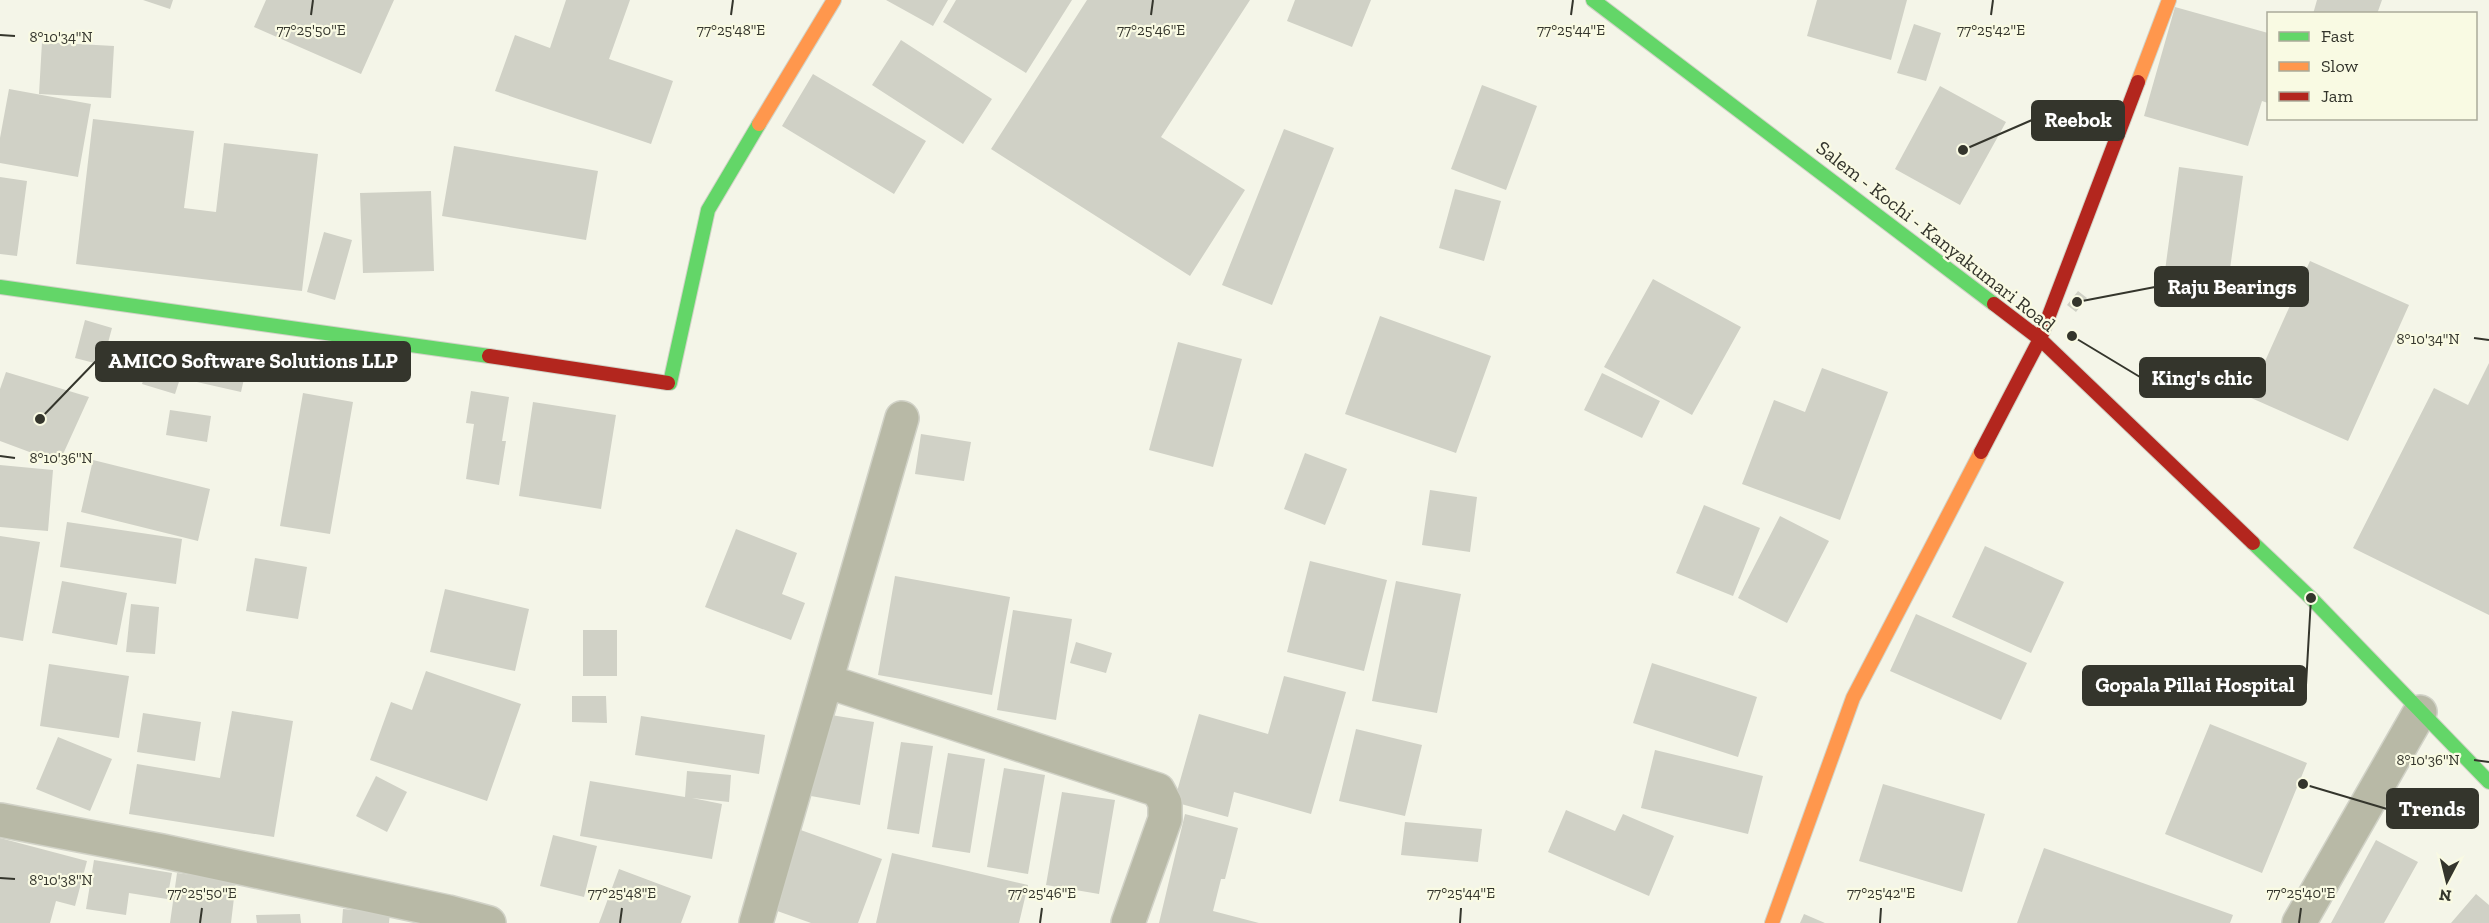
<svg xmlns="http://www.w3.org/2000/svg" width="2489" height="923" viewBox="0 0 2489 923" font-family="'Zilla Slab',serif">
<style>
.building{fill:#d0d1c6}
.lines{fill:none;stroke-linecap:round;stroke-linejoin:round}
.street-casing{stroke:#d1d2c7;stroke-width:36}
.fast-casing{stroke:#d1d2c7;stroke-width:16}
.slow-casing{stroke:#d1d2c7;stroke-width:16}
.jam-casing{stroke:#d1d2c7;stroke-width:16}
.street{stroke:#b8b9a6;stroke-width:33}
.fast{stroke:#63d668;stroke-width:14}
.slow{stroke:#ff974d;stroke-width:14}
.jam{stroke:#b3261e;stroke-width:14}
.ticks{fill:none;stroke:#34352c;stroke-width:2}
.labels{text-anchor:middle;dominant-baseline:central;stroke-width:4.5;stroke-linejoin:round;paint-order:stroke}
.street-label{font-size:20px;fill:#34352c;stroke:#f9fae3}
.ticks-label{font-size:15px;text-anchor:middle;fill:#34352c;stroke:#f9fae3;stroke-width:4.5;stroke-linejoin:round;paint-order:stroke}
.leader{fill:none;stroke:#34352c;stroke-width:2}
.callout-dot{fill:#34352c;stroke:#f9fae3;stroke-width:2}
.callout{fill:#34352c;stroke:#34352c;stroke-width:2}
.callout-label{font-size:21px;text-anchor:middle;font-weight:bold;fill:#fff}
</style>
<rect width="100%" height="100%" fill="#f4f5e8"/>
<path class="building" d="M143,0H173L170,9Z
M266,0H394L361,74L254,27Z
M566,0H630L609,59L673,81L651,144L495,91L515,35L550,48Z
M886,0H948L933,26Z
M956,0H1072L1026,73L943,22Z
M1087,0H1250L1161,137L1245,190L1190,276L991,149Z
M1295,0H1371L1352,47L1287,21Z
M1817,0H1907L1891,60L1807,36Z
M2317,0H2382L2377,14H2313Z
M2175,7L2268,33V103L2262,101L2248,146L2144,116Z
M1914,24L1941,33L1926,81L1897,73Z
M901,40L992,99L963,144L872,85Z
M42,42L114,46L111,98L39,94Z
M813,74L926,141L894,194L782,126Z
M1482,85L1537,106L1506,190L1451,169Z
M1940,86L2006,122L1960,205L1895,169Z
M9,89L91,104L78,177L0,163V138Z
M93,119L194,131L184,208L216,212L224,143L318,154L302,291L76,264Z
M1284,129L1334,148L1272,305L1222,285Z
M454,146L598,171L586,240L442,216Z
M2179,167L2243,176L2229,276L2194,271L2191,298L2162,293Z
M0,177L27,181L17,256L0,254Z
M1455,189L1501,201L1484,261L1439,248Z
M431,191L434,271L363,273L360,193Z
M324,232L352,240L335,300L307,292Z
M2310,261L2409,305L2348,441L2249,397Z
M1653,279L1741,327L1692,415L1604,367Z
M2078,291L2087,298L2076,312L2067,305Z
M1380,316L1491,356L1456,453L1345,414Z
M85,320L112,328L102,365L75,358Z
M1178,342L1242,359L1213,467L1149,450Z
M196,345L249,357L241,392L188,380Z
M154,347L187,357L175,394L142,384Z
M2489,363V615L2353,548L2434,388L2468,405Z
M1822,368L1888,392L1840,520L1742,484L1774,400L1805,412Z
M6,372L89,397L59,463L0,441V389Z
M1602,373L1660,401L1642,438L1584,410Z
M471,391L509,397L502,441H506L499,485L466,479L474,424L466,423Z
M303,393L353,402L330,534L280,526Z
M533,402L616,415L601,509L519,496Z
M170,410L211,416L207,442L166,435Z
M921,434L971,442L964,481L915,474Z
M1305,453L1347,469L1325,525L1284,509Z
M93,460L210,489L198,541L81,512Z
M0,465L53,470L48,531L0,527Z
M1430,490L1477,497L1470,552L1422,545Z
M1704,505L1760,528L1733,596L1676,573Z
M1780,516L1829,541L1787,623L1738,598Z
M67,522L182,539L176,584L60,567Z
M736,529L797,553L782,594L805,603L791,640L705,607Z
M0,536L40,542L23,641L0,637Z
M1985,546L2064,582L2031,653L1952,617Z
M255,558L307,567L298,619L246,611Z
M1310,561L1387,580L1364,671L1287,652Z
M895,576L1010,597L992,695L878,675Z
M62,581L127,593L117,645L52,633Z
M1396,581L1461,594L1437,713L1372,701Z
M445,589L529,609L515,671L430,652Z
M131,604L159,607L155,654L126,652Z
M1013,610L1072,619L1056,720L997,710Z
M1916,614L2027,663L2001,720L1890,671Z
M583,630H617V676H583Z
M1076,642L1112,653L1106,673L1070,663Z
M1652,663L1757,697L1738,757L1633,723Z
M49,664L129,676L119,738L40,726Z
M426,671L521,704L487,801L370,760L391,702L412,710Z
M1284,676L1346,692L1311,814L1234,792L1228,817L1174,802L1199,714L1268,734Z
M572,696H606L607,723L572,722Z
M232,711L293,721L274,837L129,814L137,764L220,778Z
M143,713L201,722L195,761L137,752Z
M825,714L874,722L860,805L811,796Z
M641,716L765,735L759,774L635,755Z
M2210,724L2307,763L2262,873L2165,834Z
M1356,729L1422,745L1405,816L1339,801Z
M58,737L112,759L90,811L36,789Z
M901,742L933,746L919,834L887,829Z
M1655,750L1763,776L1748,834L1641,808Z
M948,753L985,759L970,853L932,847Z
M1004,768L1045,775L1028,874L987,867Z
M687,771L731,775L729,802L692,798L722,804L712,859L580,836L590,781L685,797Z
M376,776L407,792L387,832L356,816Z
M1883,784L1985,814L1962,892L1859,861Z
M1062,792L1115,800L1099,894L1046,885Z
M1566,810L1615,831L1623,814L1674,836L1649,896L1548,852Z
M1185,814L1238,828L1225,879H1221L1213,911L1259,923H1159Z
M1405,822L1482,829L1478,862L1401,855Z
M795,828L882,859L858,923H811L766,907Z
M553,835L597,846L584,897L540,886Z
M0,838L87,861L75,906L56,901L50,923H0Z
M2376,840L2418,862L2384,923H2331Z
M2044,848L2233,915L2230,923H2017Z
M892,853L1028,885L1019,923H876Z
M94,860L172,873L167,899L129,893L126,915L86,909Z
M619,869L691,896L681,923H599Z
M177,873L236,881L231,923H170Z
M2476,894L2489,905V923H2451Z
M343,909L390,913L389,923H342Z
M300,914L301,923H257L256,915Z
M1804,914L1825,923H1800Z"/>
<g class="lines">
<defs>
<path id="street" d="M826,681L1158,790L1165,803V819L1128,923
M0,820L162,851L448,912L489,923
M756,923L902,418
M2299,923L2420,712"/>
<path id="fast" d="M1593,0L1994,304
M0,287L489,356
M668,383H670L708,210L759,124
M2253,543L2311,598L2489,782"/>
<path id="slow" d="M2138,82L2169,0
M759,124L834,0
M1772,923L1853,698L1981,452"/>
<path id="jam" d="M1994,304L2040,339L2253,543
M489,356L668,383
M1981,452L2040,339L2138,82"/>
</defs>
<use href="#street" class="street-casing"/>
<use href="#fast" class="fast-casing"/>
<use href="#slow" class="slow-casing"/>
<use href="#jam" class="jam-casing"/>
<use href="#street" class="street"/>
<use href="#fast" class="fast"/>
<use href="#slow" class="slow"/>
<use href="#jam" class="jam"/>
</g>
<path class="ticks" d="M311,15L313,0M731,15L733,0M1151,15L1153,0M1571,15L1573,0M1991,15L1993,0M0,35L15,36M2474,338L2489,340M0,456L15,458M2474,760L2489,762M0,878L15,879M200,923L202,908M620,923L622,908M1040,923L1042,908M1460,923L1461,908M1880,923L1881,908M2299,923L2301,908"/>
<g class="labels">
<g class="street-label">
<text transform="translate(1936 236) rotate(38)">Salem - Kochi - Kanyakumari Road</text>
</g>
</g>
<g class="ticks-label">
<text x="311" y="35">77°25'50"E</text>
<text x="731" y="35">77°25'48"E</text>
<text x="1151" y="35">77°25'46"E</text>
<text x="1571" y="35">77°25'44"E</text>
<text x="1991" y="35">77°25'42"E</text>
<text x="61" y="42">8°10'34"N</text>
<text x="2428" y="344">8°10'34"N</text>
<text x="61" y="463">8°10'36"N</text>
<text x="2428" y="765">8°10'36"N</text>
<text x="61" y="885">8°10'38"N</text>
<text x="202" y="898">77°25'50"E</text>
<text x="622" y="898">77°25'48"E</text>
<text x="1042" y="898">77°25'46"E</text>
<text x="1461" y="898">77°25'44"E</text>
<text x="1881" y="898">77°25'42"E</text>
<text x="2301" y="898">77°25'40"E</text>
</g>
<path class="leader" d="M1963 150L2032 120M2077 302L2155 287M40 419L96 361M2072 336L2140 377M2311 598L2306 685M2303 784L2387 809"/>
<g class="callout-dot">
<circle cx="1963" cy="150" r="6"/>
<circle cx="2077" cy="302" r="6"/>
<circle cx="40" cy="419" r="6"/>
<circle cx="2072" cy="336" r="6"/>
<circle cx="2311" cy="598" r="6"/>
<circle cx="2303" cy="784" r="6"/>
</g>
<g class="callout">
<rect x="2032" y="101" width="92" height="39" rx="6"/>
<rect x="2155" y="267" width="153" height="39" rx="6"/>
<rect x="96" y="342" width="314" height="39" rx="6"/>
<rect x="2140" y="358" width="125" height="39" rx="6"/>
<rect x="2083" y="666" width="223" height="39" rx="6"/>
<rect x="2387" y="789" width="91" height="39" rx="6"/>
</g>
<g class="callout-label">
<text x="2078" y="127">Reebok</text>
<text x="2232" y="294">Raju Bearings</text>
<text x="253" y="368">AMICO Software Solutions LLP</text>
<text x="2202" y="385">King's chic</text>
<text x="2195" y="692">Gopala Pillai Hospital</text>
<text x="2432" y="816">Trends</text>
</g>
<rect x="2267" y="12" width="210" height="108" fill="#f9fae3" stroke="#aaab9a" stroke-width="1.5"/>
<rect x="2279" y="32" width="30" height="9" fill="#63d668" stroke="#aaab9a" stroke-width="1.5"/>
<text x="2321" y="42" font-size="18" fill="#34352c">Fast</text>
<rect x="2279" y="62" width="30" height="9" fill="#ff974d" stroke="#aaab9a" stroke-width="1.5"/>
<text x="2321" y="72" font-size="18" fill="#34352c">Slow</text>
<rect x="2279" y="92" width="30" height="9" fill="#b3261e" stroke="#aaab9a" stroke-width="1.5"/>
<text x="2321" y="102" font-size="18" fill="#34352c">Jam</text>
<g transform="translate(2447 881) rotate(187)" stroke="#f9fae3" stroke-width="4.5" paint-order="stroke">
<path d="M0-4.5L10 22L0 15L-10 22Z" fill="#34352c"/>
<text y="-9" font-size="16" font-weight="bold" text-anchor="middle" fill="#34352c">N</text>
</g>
</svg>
